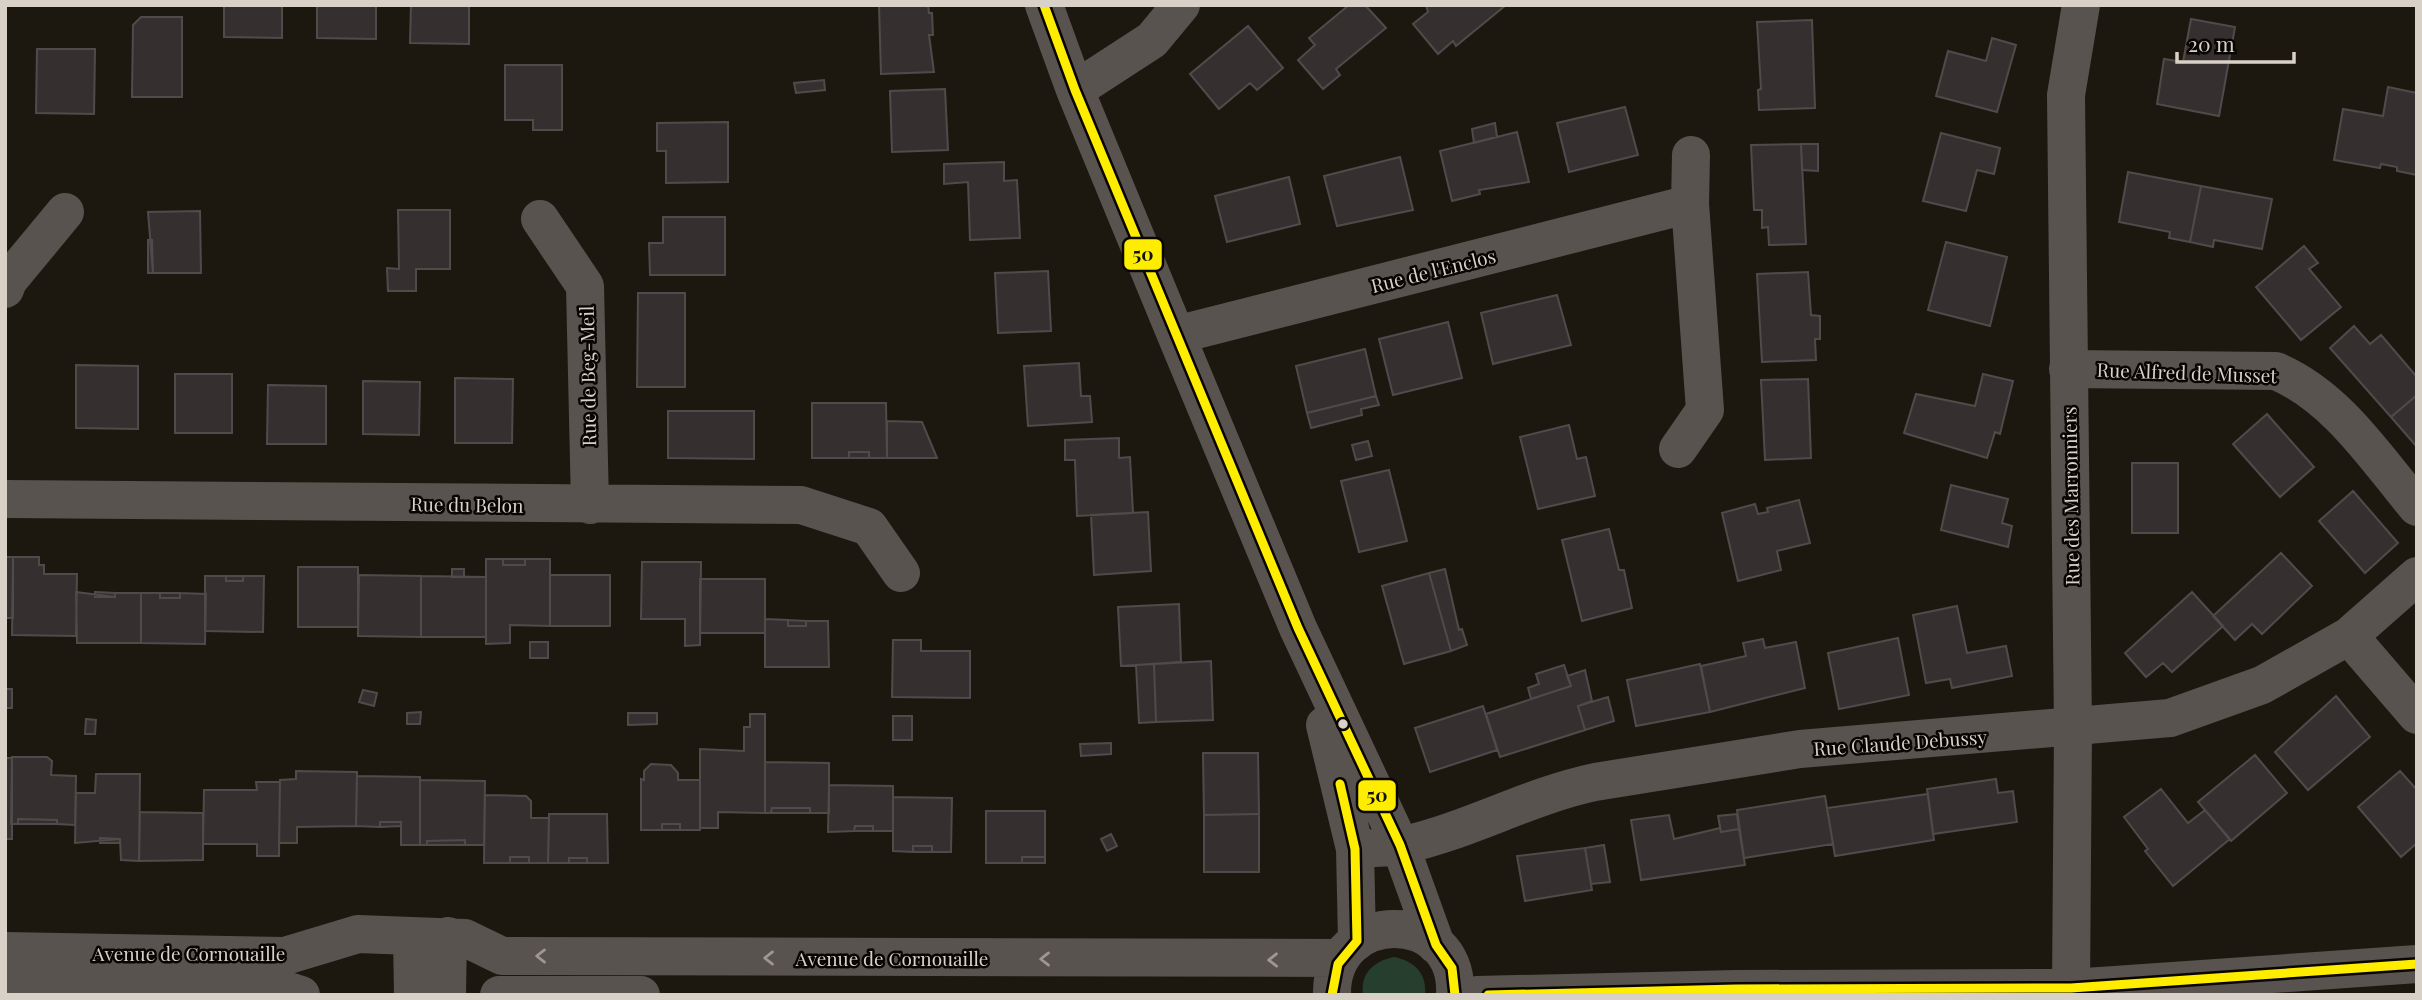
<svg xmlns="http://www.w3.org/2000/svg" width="2422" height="1000" viewBox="0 0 2422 1000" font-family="'Playfair Display',serif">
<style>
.grass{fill:#253e2e}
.building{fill:#362f30;stroke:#504b4a;stroke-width:2}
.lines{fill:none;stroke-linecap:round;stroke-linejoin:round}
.minor{stroke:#58534e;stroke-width:38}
.bus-1-casing{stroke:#090502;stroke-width:14}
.bus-1{stroke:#ffed00;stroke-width:9}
.oneway{stroke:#9e9891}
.bus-dot{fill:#d7d1c7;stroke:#090502;stroke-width:2.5}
.labels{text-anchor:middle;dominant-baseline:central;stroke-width:5;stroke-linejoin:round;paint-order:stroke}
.street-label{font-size:19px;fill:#d7d1c7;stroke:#090502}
.line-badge{stroke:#090502;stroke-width:2.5}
.pale-badge-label{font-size:19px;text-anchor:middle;font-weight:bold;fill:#111}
</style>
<rect width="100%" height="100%" fill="#1c1810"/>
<path class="grass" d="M1394,957C1414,961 1427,973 1425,995H1363C1360,973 1374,961 1394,957Z"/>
<path class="building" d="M224,5H282V38L224,37Z
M317,5H376V39L317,38Z
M411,5H469V44L410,43Z
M879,5H928L929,13H932L933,35H929L934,72L881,74Z
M1349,5H1365L1386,28L1336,69L1340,75L1323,89L1298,60L1315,45L1309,38Z
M1426,5H1506L1456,46L1453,41L1438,54L1413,24L1428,12Z
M141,17H182V97H132L133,25Z
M2191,19L2235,27L2219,116L2157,104L2164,59L2183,62Z
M1812,20L1815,108L1759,110L1758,90L1761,89L1757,22Z
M1248,26L1283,68L1257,90L1250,83L1219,109L1190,74Z
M1992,38L2016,45L1997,112L1936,96L1948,51L1986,61Z
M37,49H95L94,114L36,113Z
M505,65H562V130H533V120H505Z
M824,80L825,90L796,93L794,83Z
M2388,87L2417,93V175L2397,171V167L2381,164L2380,168L2334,160L2343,109L2383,116Z
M945,89L948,150L892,152L890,91Z
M1625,107L1638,155L1569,172L1557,123Z
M728,122V182L666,183V151H657V123Z
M1495,123L1497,137L1474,143L1472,129Z
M1517,132L1529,182L1479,190L1480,194L1452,201L1440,151Z
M1941,133L2000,148L1994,174L1977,170L1966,211L1923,201Z
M1801,144L1806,244L1769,245L1768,227L1762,228V210H1754L1751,145Z
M1801,144H1818V171L1802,170Z
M1400,157L1413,210L1337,226L1324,176Z
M1004,162V181L1017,180L1020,238L970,240L968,182L944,184V164Z
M2128,172L2201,186L2190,242L2169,238L2170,232L2119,222Z
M1289,177L1300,224L1227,242L1215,196Z
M2201,186L2272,199L2262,249L2214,240L2213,247L2190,242Z
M398,210H450V269H416V291H388L387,268L399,269Z
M200,211L201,273H153L148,212Z
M663,217H725V275H650L649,243H663Z
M148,240H152L153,273H148Z
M1946,242L2007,257L1990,326L1928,310Z
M2304,246L2318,263L2309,269L2341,307L2301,340L2256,287Z
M1048,271L1051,331L998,333L995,273Z
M1808,272L1811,315L1820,316V339H1815L1816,360L1762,362L1757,274Z
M638,293H685V387H637Z
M1557,295L1571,345L1493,364L1481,313Z
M1448,322L1462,378L1393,395L1379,339Z
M2354,326L2370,344L2381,335L2417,377V395L2391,417L2330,348Z
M1365,349L1376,396L1307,413L1296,366Z
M1079,363L1081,396H1090L1092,422L1028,426L1024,366Z
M76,365L138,366V429L76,428Z
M175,374H232V433H175Z
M1983,374L2013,381L2000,434L1995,432L1987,458L1904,433L1916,394L1975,406Z
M455,378L513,379L512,443H455Z
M1808,379L1811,458L1765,460L1761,380Z
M363,381L420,382L419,435L363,434Z
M268,385L326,386V444H267Z
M2417,395V447L2391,417Z
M1376,396L1379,405L1361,409L1362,415L1311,428L1307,413Z
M812,403H886L887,458H869V452H849V458H812Z
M668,411H754V459L668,458Z
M2267,414L2314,467L2280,497L2233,444Z
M887,421L922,422L937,458H887Z
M1569,425L1577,459L1586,457L1595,496L1538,509L1520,437Z
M1119,438V458L1130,457L1133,513L1077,516L1075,460H1065V440Z
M1368,441L1372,456L1356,460L1352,445Z
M849,452H869V458H849Z
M2132,463H2178V533H2132Z
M1389,470L1407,541L1359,552L1341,481Z
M1951,485L2008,499L2002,523L2012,526L2008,547L1941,530Z
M2353,491L2398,543L2365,573L2319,521Z
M1799,500L1810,543L1777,551L1781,570L1738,581L1722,513L1755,504L1758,514L1768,512L1767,508Z
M1148,512L1151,571L1094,575L1091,515Z
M1609,529L1619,570H1624L1632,608L1582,621L1562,540Z
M2281,553L2312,586L2262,634L2252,624L2235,640L2213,616Z
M5,557H13V618H5Z
M13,557H39V565H44V574H77L76,636L12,635Z
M486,559H503V565H525V559H550V626L510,625V643L486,644Z
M503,559H525V565H503Z
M642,562H701L700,645L685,646V619H641Z
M298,567H358V627H298Z
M452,569H464V577H452Z
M1445,569L1459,630L1462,629L1467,645L1451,651L1429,573Z
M1429,573L1451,651L1404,664L1382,586Z
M359,575L421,576V637L358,636Z
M550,575H610V626H550Z
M205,576H226V581H243V576H264L263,632L205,631Z
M226,576H243V581H226Z
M421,576L486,577V637H421Z
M700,579H765V633H700Z
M76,592L115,597V593H141V643H77Z
M95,592L115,593V597H95Z
M2192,592L2223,626L2172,672L2163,663L2146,677L2125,653Z
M141,593H160V598H180V593L206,594L205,644L141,643Z
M160,593H180V598H160Z
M1179,604L1181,662L1121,666L1118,607Z
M1957,606L1967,653L2006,646L2012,676L1952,688L1950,679L1926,683L1913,615Z
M765,619L788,620V626H806V621H828L829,667H765Z
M788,620L806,621V626H788Z
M1898,638L1909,695L1839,709L1828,653Z
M1763,639L1765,648L1796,642L1805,688L1710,712L1701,666L1746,656L1743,643Z
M893,640H921V651H970V698L892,697Z
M530,642H548V658H530Z
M1211,661L1213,720L1156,722L1154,664Z
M1154,664L1156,722L1139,723L1136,665Z
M1700,664L1710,712L1636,726L1627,680Z
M1564,665L1571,686L1531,699L1528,688L1539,684L1536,674Z
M1585,670L1592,701L1578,706L1585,730L1500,757L1486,714L1571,686L1567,676Z
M5,689H12V708H5Z
M363,690L377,693L374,706L359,702Z
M2336,696L2370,737L2308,790L2275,752Z
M1608,697L1614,721L1585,730L1578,706Z
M1483,706L1497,750L1430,772L1415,728Z
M421,712L420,724H407V713Z
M628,713H657V724L628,725Z
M750,714H765V813L718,812V828H700V749L744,751V727H750Z
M893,716H912V740H893Z
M86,719L96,720L95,734H85Z
M1111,743V754L1081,756L1080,744Z
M1203,753H1258L1259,814L1204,815Z
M2255,755L2287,793L2231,841L2198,802Z
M12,757H47L52,761L51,775L76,776L75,825L57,824V820L18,819V824H11Z
M5,758H12V839H5Z
M765,762L829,763V813H810V808H772L771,813H765Z
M651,764L671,765L678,773V780H700V830H680V824H662V830H641V779L644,780V771Z
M296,771L357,772L356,826L297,827V843H279L280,780L296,779Z
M2400,771L2417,790V843L2401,857L2358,807Z
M96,774H140L139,861L121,860L120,839L75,843L76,793H95Z
M357,776L420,777V845H401V822H380V827L356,826Z
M1996,779L1998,793L2013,791L2017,822L1933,834L1927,789Z
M420,780L485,781L484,845H465V840L427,841V845H420Z
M256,782H280L279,856H257V844H203L204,790H257Z
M829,785L893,786V831H873V826H855L854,831L828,832Z
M2161,789L2188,823L2205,810L2230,839L2173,886L2145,851L2148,849L2124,817Z
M1928,794L1934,840L1835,856L1827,808Z
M485,795L526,796L531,801V818H549L548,863H529V857H510V863H484Z
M1825,796L1833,844L1744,858L1737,810Z
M893,797L952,798L951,852H932V846H913V852L893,851Z
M772,808H810V813H771Z
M986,811H1045V857H1022V863H986Z
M140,812L203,813V860L139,861Z
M549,814H607L608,863H587V858H569V863H548Z
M1259,814V872H1204V815Z
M1737,814L1739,829L1721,832L1718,816Z
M1669,815L1674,839L1720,828L1721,832L1739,829L1745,865L1641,880L1631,820Z
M18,819L57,820V824H18Z
M380,822H401V826L380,827Z
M662,824H680V830H662Z
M855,826H873V831H854Z
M1111,834L1117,846L1107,851L1101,839Z
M100,838L120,839V843H100Z
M465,840V845H427V841Z
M1604,845L1610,882L1591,884L1585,848Z
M913,846H932V852H913Z
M1585,848L1592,890L1525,901L1517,856Z
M510,857H529V863H510Z
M1022,857H1045V863H1022Z
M569,858H587V863H569Z"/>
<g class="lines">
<path class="minor" d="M1044,5L1075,90L1176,335L1298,628L1400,845L1436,945
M1075,90L1152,40L1181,5
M540,219L585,286L590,505
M5,289L8,281L65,212
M1176,335L1690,204
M2068,369L2276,371C2337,397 2375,457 2417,507
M1678,449L1705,410L1690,204L1691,155
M5,499L801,505L869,527L901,573
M2349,636L2417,715
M1325,725L1355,849L1357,941
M1355,849C1371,848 1388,848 1404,845C1470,830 1529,796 1595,782L1800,749L2170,718L2262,685L2349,636L2417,576
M412,938L413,995
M5,951L285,956L358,934L465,938L502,956L1341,958
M5,987L288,991L301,995
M2071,988L2073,729L2066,95L2081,5
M447,995L448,936
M499,995H641
M1332,995C1330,907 1460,907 1455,995
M1477,995L1736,989L2071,988L2417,964"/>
<defs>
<path id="bus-1" d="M1044,5L1075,90L1298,628L1400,845L1436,945L1452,968L1455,995
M1332,995L1338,964L1357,941L1355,849L1340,784
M1488,995L1736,989L2071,988L2417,964"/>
</defs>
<use href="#bus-1" class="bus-1-casing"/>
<use href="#bus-1" class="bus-1"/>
</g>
<defs><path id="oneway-chevron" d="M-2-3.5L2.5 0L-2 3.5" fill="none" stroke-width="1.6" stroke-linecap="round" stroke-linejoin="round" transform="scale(1.75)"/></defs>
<g class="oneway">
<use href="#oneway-chevron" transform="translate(541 956) rotate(-180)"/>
<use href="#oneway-chevron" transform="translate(769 958) rotate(-180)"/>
<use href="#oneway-chevron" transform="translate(1045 959) rotate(-180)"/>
<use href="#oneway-chevron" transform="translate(1273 960) rotate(179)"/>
</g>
<circle class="bus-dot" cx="1343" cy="724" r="6"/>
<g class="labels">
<g class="street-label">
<text transform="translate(1433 270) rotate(-14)">Rue de l'Enclos</text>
<text transform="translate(2187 372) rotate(2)">Rue Alfred de Musset</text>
<text transform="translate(587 376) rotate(-91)">Rue de Beg-Meil</text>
<text transform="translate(2070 496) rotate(-91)">Rue des Marronniers</text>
<text transform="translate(467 504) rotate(1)">Rue du Belon</text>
<text transform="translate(1900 742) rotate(-4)">Rue Claude Debussy</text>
<text x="189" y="953">Avenue de Cornouaille</text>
<text x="892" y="958">Avenue de Cornouaille</text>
</g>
</g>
<g class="line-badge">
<rect x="1123" y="238" width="40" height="33" rx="7" fill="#ffed00"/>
<rect x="1357" y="779" width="40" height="33" rx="7" fill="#ffed00"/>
</g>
<g class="pale-badge-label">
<text x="1143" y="261">50</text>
<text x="1377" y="802">50</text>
</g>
<rect width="2422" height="1000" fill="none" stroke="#d7d1c7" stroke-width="14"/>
<path d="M2177 52v10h117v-10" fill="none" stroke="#d7d1c7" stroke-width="3.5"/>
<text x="2188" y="52" font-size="21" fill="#d7d1c7" stroke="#090502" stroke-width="5" paint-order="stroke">20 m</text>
</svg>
